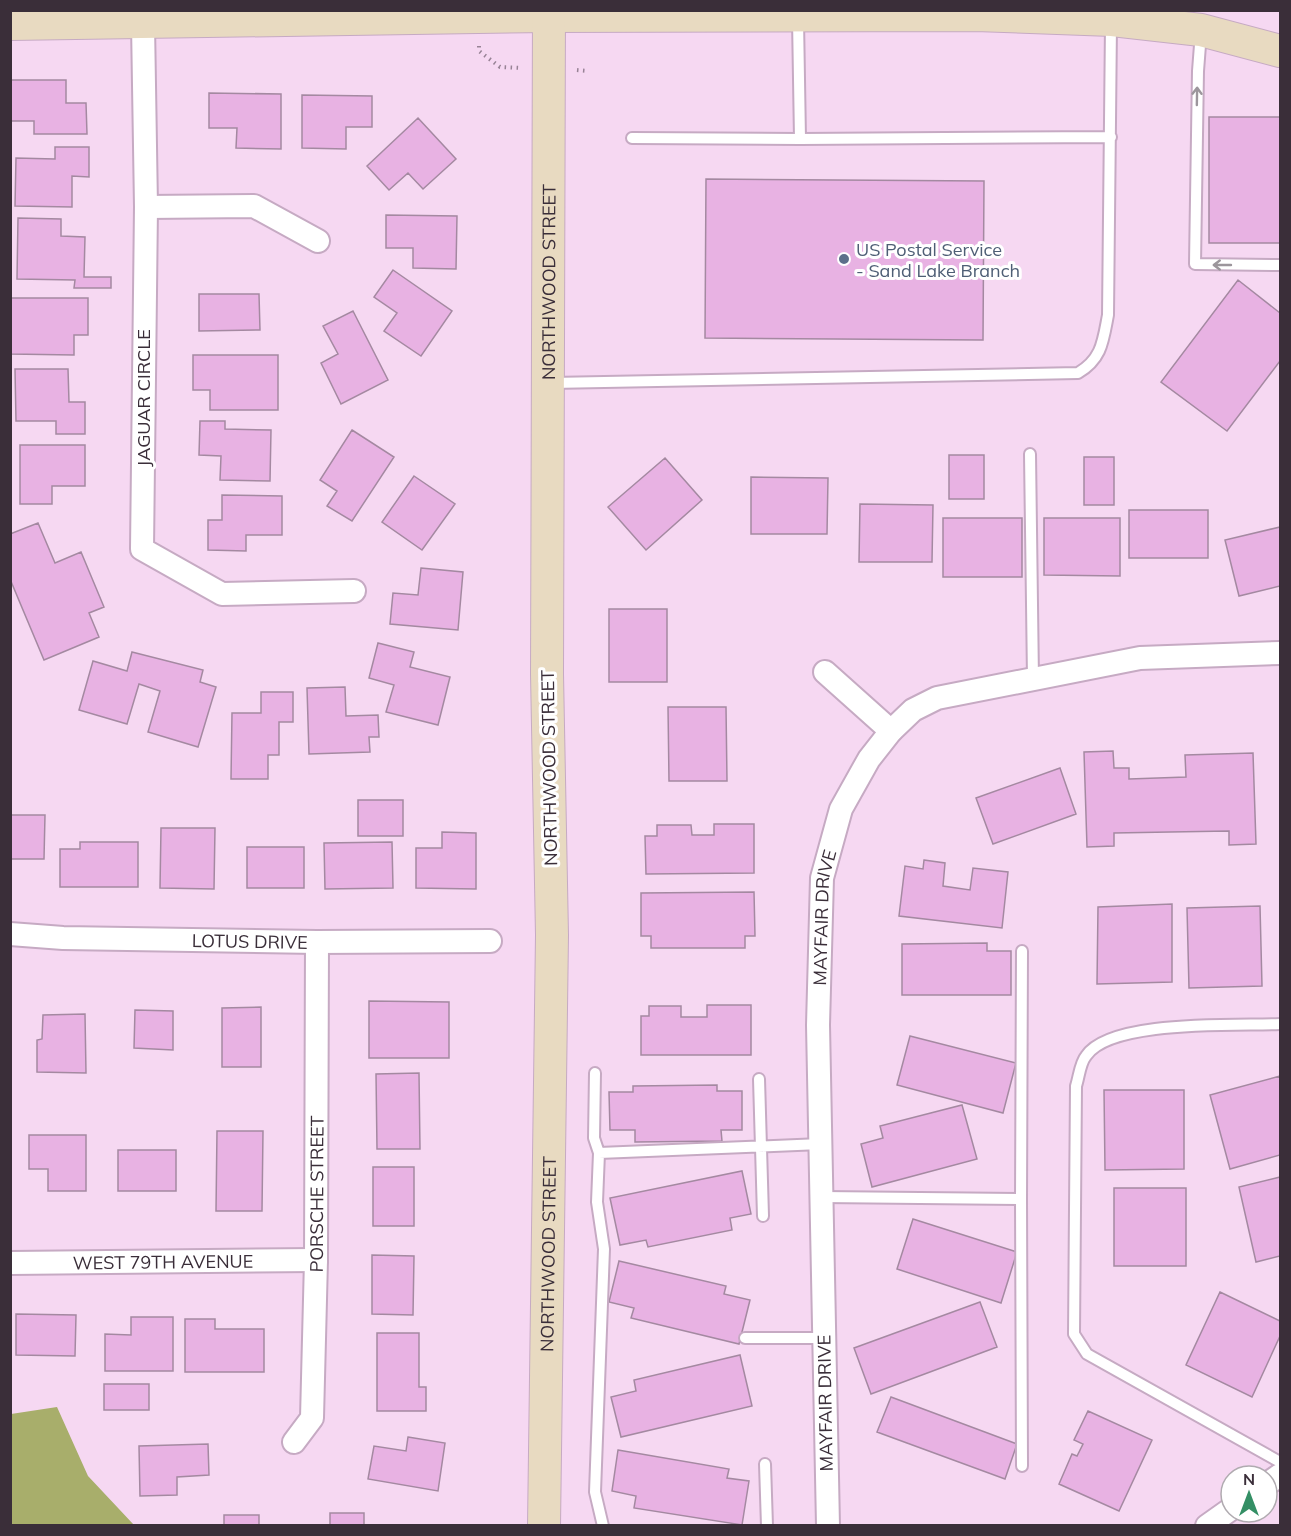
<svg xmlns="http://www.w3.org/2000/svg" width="1291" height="1536" viewBox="0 0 1291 1536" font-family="Mulish,sans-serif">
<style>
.forest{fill:#a8ae6b}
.building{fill:#e8b2e3;stroke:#a489a1;stroke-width:1.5}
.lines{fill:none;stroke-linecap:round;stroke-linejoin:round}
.lane-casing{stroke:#c6aac3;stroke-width:14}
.street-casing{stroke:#c6aac3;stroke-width:26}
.secondary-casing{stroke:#c6aac3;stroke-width:34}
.path{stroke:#988396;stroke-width:4;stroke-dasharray:1.5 4.5;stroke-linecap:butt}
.lane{stroke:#fff;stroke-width:10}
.street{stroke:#fff;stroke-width:22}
.secondary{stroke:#e8dac1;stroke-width:32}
.oneway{stroke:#9c969c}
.service-dot{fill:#5c6f8a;stroke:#fff;stroke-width:2}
.labels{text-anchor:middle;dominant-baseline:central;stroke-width:6;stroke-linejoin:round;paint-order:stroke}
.service-label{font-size:18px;fill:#4e5e75;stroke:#fff;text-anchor:start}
.street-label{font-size:18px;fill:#3a2e39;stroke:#fff}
</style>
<rect width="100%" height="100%" fill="#f6d8f2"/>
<path class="forest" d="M57,1407L88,1476L134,1525H11V1414Z"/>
<path class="building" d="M10,80H66V103H86L87,134H34V121H10Z
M209,93L281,94V149L236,148L237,128H209Z
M302,95L372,96V127H346V149L302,148Z
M1209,117H1280V243H1209Z
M418,118L456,159L423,189L408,173L389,190L367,166Z
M55,147H89V177L72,176V207L15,206L16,158L55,159Z
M706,179L984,181L983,340L705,338Z
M386,215L457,216L456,269L413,268V248H386Z
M18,218L61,219V236L85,237L84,277H111V288H74L75,280L17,279Z
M393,270L452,311L421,356L384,331L397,313L374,297Z
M1238,280L1280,313V361L1227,431L1161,382Z
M199,294H259L260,330L199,331Z
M10,298H88V335H74V355L10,354Z
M353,311L388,380L341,404L321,363L338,354L323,326Z
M193,355H278V410H210V390H193Z
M15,369H68L69,402H85V434H56V421H16Z
M200,421H225V429L271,430L270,481L220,480L221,456L199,455Z
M352,430L394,457L352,521L327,506L337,491L320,480Z
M20,445H85V486H52V504H20Z
M949,455H984V499H949Z
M1084,457H1114V505H1084Z
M665,458L702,500L646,550L608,507Z
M414,476L455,504L422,550L382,522Z
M751,477L828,478L827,534H751Z
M222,495L282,496V535H246V551L208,550V520H222Z
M860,504L933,505L932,562H859Z
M1129,510H1208V558H1129Z
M943,518H1022V577H943Z
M1044,518H1120V576L1044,575Z
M38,523L55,563L81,552L104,607L89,613L99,637L44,660L10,579V534Z
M1280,527V586L1239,596L1225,540Z
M421,568L463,572L458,630L390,624L393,593L418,595Z
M609,609H667V682H609Z
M378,643L414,652L410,667L450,677L438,725L386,712L394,685L369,678Z
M132,652L203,670L200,682L216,687L198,747L148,732L160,691L139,684L127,724L79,710L93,661L127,671Z
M345,687L346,716L378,715L379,737H369L370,752L309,754L307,688Z
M261,692H293V722H279V755H268V779H231L232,713H261Z
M668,707H726L727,781H669Z
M1113,751L1114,768H1129V779L1186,777L1185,755L1253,753L1256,844L1229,845V831L1170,832L1114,833V846L1087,847L1084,752Z
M1060,768L1076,814L993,844L976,798Z
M358,800H403V836H358Z
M10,815H45L44,859H10Z
M714,824H754V873L646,874L645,836H657V825H691L692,835H714Z
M161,828H215L214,889L160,888Z
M442,832L476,833V889L416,888V848H442Z
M80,842H138V887H60V849H80Z
M392,842L393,888L325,889L324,843Z
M247,847H304V888H247Z
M924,860L945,863L943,886L970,890L973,868L1008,872L1002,928L899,916L905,866L923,869Z
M754,892L755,936H745V948H651V936H641V893Z
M1172,904V982L1097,984L1098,907Z
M1260,906L1262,986L1189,988L1187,908Z
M987,943V951H1011V995H902V944Z
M369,1001L449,1002V1058H369Z
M707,1005H751V1055H641V1016H649V1006H681V1017H707Z
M261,1007V1067H222V1008Z
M135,1010L173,1011V1050L134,1048Z
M85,1014L86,1073L37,1072V1040L42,1039L43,1015Z
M910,1036L1016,1063L1003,1113L897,1085Z
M419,1073L420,1149H377L376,1074Z
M1280,1076V1155L1230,1169L1210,1095Z
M717,1085V1091H742V1130H721L722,1141L635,1142V1130H610L609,1092H633V1086Z
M1104,1090H1184V1169L1105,1170Z
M962,1105L977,1159L872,1187L861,1144L883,1138L880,1126Z
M217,1131H263L262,1211H216Z
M29,1135H86V1191H48V1169H29Z
M118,1150H176V1191H118Z
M373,1167H414V1226H373Z
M742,1171L751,1214L730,1218L732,1230L648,1247L646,1240L620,1245L610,1198Z
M1280,1177V1256L1256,1262L1239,1187Z
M1114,1188H1186V1266H1114Z
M913,1219L1017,1252L1001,1303L897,1269Z
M372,1255L414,1256L413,1315L372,1314Z
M619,1261L726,1286L724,1294L750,1300L739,1344L631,1318L634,1308L609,1302Z
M1220,1292L1280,1321V1336L1252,1397L1186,1365Z
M980,1302L997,1347L871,1394L854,1348Z
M16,1314L76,1315L75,1356L16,1355Z
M131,1317H173V1371H105V1334L131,1335Z
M185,1319H215V1329H264V1372H185Z
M377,1333H419V1387H426V1411H377Z
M740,1355L752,1406L621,1437L611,1397L636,1391L634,1380Z
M104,1384H149V1410H104Z
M891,1397L1017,1444L1005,1479L877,1432Z
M1088,1411L1152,1440L1119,1511L1059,1484L1072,1454L1077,1456L1083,1444L1074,1440Z
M408,1437L445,1443L438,1491L368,1479L374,1446L406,1451Z
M208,1444L209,1475L177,1477V1495L140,1496L139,1446Z
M618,1450L729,1469L727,1478L749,1481L742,1525L634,1508L636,1496L612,1491Z
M330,1513H364V1526H330Z
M224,1515H259V1526H224Z"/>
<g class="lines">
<defs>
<path id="lane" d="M1201,32L1198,71L1195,264L1280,265
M632,138L800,139L798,19
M800,139L1111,137
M551,383L1078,373C1102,359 1103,341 1108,315L1111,24
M1030,454L1033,679
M1280,1024C1238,1026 1110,1019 1086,1056C1080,1063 1079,1077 1076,1086L1074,1334L1087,1354L1280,1462
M595,1073L594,1138L599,1153
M759,1079L763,1216
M822,1197L1021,1199L1022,1466
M1021,1199L1022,951
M745,1338H824
M765,1464L767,1526
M603,1526L595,1492L604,1249L597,1202L599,1153L821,1144"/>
<g id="street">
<path d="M143,24L146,207L142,549L222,594L354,591"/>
<path d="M146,207L254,206L318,241"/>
<path d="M825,672L891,731"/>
<path id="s1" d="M10,934L63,938L317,942L490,941"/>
<path id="s2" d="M10,1263L316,1260"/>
<path id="s3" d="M294,1442L312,1418L316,1260L317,942"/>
<path d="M1267,1484L1280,1475"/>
<path id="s4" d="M828,1526L818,1025L822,878L841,809L869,759L891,731L913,710L937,698L1140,658L1280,653"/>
<path d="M1207,1526L1231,1509"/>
</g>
<g id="secondary">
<path d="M10,24L549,16L976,15L1112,20L1201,30L1280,51"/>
<path id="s5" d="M544,1526L552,935L547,674L549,10"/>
</g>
</defs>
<use href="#lane" class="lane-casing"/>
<use href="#street" class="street-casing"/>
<use href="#secondary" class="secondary-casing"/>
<path class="path" d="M479,46V51L500,67L521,68
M577,70L588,71"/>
<use href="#lane" class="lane"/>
<use href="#street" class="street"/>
<use href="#secondary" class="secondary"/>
</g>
<defs><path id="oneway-shaft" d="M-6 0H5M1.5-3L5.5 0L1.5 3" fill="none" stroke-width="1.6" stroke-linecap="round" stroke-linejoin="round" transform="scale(1.5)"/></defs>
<g class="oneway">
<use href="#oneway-shaft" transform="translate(1197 96) rotate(-89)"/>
<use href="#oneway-shaft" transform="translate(1222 265) rotate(-180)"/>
</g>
<circle class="service-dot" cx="844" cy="259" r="6"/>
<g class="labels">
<g class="service-label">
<text x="856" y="249">US Postal Service<tspan x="856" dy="21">- Sand Lake Branch</tspan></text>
</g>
<g class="street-label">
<text stroke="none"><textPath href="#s5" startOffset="1244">NORTHWOOD STREET</textPath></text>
<text transform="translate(143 398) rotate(-90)">JAGUAR CIRCLE</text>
<text transform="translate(549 768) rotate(-91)">NORTHWOOD STREET</text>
<text stroke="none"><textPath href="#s4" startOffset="609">MAYFAIR DRIVE</textPath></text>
<text stroke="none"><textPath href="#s1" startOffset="240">LOTUS DRIVE</textPath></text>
<text stroke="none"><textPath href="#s3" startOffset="254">PORSCHE STREET</textPath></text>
<text stroke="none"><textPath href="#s5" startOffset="272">NORTHWOOD STREET</textPath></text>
<text stroke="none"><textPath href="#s2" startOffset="153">WEST 79TH AVENUE</textPath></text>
<text transform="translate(825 1403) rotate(-91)">MAYFAIR DRIVE</text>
</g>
</g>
<rect width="1291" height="1536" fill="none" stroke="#3a2e39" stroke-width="24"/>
<g transform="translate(1249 1494)"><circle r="28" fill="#ffffff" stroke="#b0abb0" stroke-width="1.5"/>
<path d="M0-4.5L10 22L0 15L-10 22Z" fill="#348f65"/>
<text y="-9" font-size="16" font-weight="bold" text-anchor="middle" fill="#3a2e39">N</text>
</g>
</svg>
